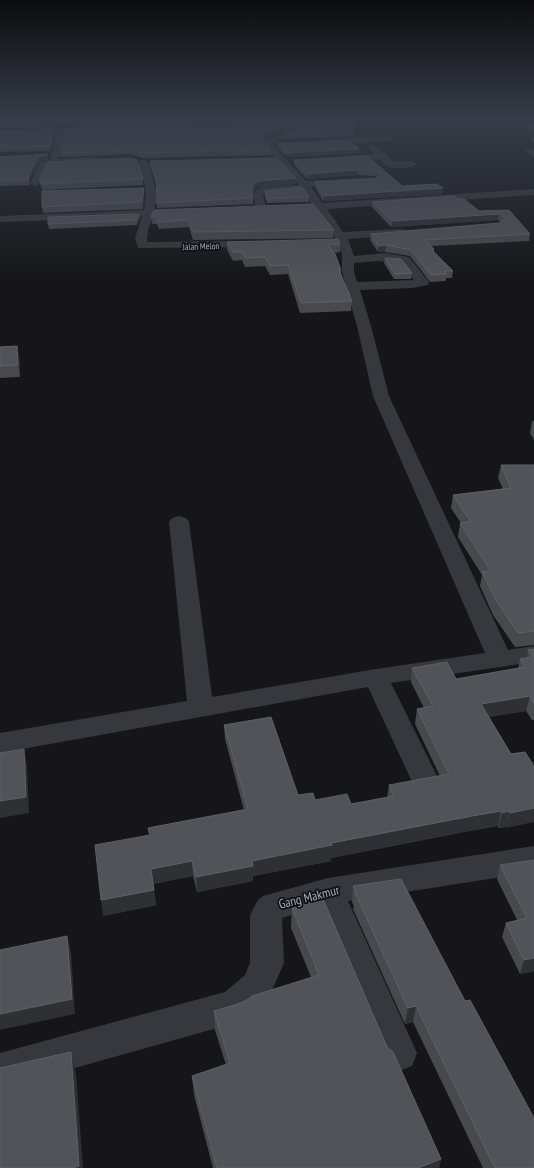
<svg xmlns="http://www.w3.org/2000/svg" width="534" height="1168" viewBox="0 0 534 1168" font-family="'PT Sans Narrow',sans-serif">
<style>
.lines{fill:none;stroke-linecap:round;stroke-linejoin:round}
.minor{fill:#37383d;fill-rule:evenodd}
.wall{fill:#47494d}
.shaded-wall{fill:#2f3033}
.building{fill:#525359;stroke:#5f6168}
.labels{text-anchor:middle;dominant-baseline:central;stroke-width:3.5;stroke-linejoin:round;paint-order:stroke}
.far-street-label{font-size:9px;fill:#a8adb8;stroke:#111113}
.near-street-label{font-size:13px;fill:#a8adb8;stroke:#111113}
</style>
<rect width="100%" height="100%" fill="#161618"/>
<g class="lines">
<path class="minor" d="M28,118H40L58,127L139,125L193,127L280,123L279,118H287L290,136L272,144L306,181L375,177L380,180L375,183L311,186L322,203L534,189V195L327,209L343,232L401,229L405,230L407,232L405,234L401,235L348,239L354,256L385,253L409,257L429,282L428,285L412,288L360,290L371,326L389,396L508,650L534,646V662L391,683L439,780L435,788L425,791L415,788L368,687L0,753V733L187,701L169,522L172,518L179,516L186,518L189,522L212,697L376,669L485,653L373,396L357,326L342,272V255L338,242L316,210H308L303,207L304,205L312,204L303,190L266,193L263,195L266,208L261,211L256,208L253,194L259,188L263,187L299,185L263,144L266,139L282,135L281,128L193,132L139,129L62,132L63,143L59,159L95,157L100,160L95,163L48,166L40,183L35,186L30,183L39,164L41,162L50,160L55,143L54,133L0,134V130L48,128ZM377,261L401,263L414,280L357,282L354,272V263Z
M391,136L395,139L394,141L320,145L316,142L320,139Z
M372,144L375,145L394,162L412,161L417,164C412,168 397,169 390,167C386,166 383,162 380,159L339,162L334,159L339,156L374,154L368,147Z
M529,148L534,150V157L525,151Z
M143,159L148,162L156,189L155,210L181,209L186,212L181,215L153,216L148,230L147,242L257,241L261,243L263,245L261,247L138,248L135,238L142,217L0,222V216L144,210L146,189L138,162Z
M534,846V872L348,901L417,1053L412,1066L399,1071L386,1066L319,907L282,918L284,963L269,997L247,1018L235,1023L0,1089V1053L225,992L245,975L250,963V915L258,900L263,896L328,878Z"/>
</g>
<path class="wall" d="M0,118L42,122V127L0,128Z
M43,118H278V122L193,126L139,124L58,125Z
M287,118H353L354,136L286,139V135L291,132Z
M528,125H534V135L527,131Z
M193,129L280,130V134L266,138L263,142L271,150V155L143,158L131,154L61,157L60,153Z
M0,130L53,138V143L51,151L0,152Z
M533,136H534V142L532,141Z
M277,143L359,149V153L287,157L277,147Z
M48,154V159L41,161L38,163L29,181L30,185L0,186V157Z
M367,156L402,186L443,188L442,194L323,201L315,187V182L375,179L378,178L376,176L357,175L307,179L294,165V160Z
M150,161L296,178V184L258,187L253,192V204L157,208V187L150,166Z
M39,179H143V185L42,190L41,185H40Z
M265,191L309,197V202L267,203L265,196Z
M144,194L143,209L43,213L42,207Z
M458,199L479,211L509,210L530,234L529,241L431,246L434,249V252L453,271L452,278H446V281L430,282L410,256L385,252H378L370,240L371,234L499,223L501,222L498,220L391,227L372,207V202Z
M154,210L334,230L333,238L193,240L189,227L159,229L157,224H152L151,217Z
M139,214L140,219L137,225L49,229L48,224Z
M227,242L340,244V252L334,253L341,270V275L352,301L351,311L300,313L288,274L270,275L265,266L245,267L242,260L233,261L227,250Z
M385,258L412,273L411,279H394L384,263Z
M17,346L19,357L20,377L0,378V347Z
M532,421H534V440L530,433Z
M501,465H534V645L515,647L493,615L480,586L482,575L458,537L460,523H461L451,508L453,495L503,489L498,478Z
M534,649V720H532L526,711L488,717L511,754L525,752L506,828V827L498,828V826L469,831L331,858V861L253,876V881L197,892L193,876L153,884L156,905L103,916L149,835L148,828L244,810L225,739L224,725L298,795L315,800L351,804L387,798L389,785L440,776L415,724L417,709L424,708L411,682L412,668L456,679L518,669L520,659L527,658L528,650Z
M534,860V971L520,974L502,937L506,923L517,920L497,879L500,865Z
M353,886L534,1168H483L413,1022L405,1024L353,909L354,906L352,902Z
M292,908L387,1047L441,1159L439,1168H213L194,1095L192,1076L226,1065L215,1030L214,1011L235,1005L311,977L291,928Z"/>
<path class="shaded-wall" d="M261,118H278V122L193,126V121Z
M280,130V134L266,138L262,144V140L266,133Z
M53,138V143L51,151L50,146Z
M359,149V153L287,157V153Z
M48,154V159L41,161L38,163L29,181L28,177L37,158L40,156Z
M357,170V175L307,179V174Z
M296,178V184L258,187L252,193V187L258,181Z
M144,188V194L143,209L142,202Z
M443,188L442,194L323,201V196Z
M139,214L140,219L137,225V220Z
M499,214L498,220L391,227L392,221Z
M386,245L385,252H378V246Z
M17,346L19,357L20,377L18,365Z
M530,696L526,711L478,719L481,704Z
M24,749L27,765L29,813L0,818V801Z
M534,808V822L506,828L510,813Z
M501,811L498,826L469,831L331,858V861L253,876V881L197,892L196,877L252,861L331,843L472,816Z
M509,811L506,827L498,828L502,813Z
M192,861L193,876L152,884L151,869Z
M154,890L156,905L103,916L101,900Z
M67,936L71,952L75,1014L0,1030V1014Z
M534,958V971L520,974L524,960Z
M416,1006L413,1022L405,1024L408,1008Z
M71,1052L76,1074L83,1168H72Z
M441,1159L439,1168H418Z"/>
<path class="building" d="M0,118H33L42,122L0,124Z
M52,118H261L193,121L139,119L58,121Z
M288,118H353L354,132L286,135L292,131Z
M528,125H534V129Z
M139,126L193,129L280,126V130L266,133L262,140L271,150L143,153L131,150L60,153L64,139L63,129Z
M0,130H51L53,138L50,146L0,148Z
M350,141L359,149L287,153L277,143Z
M48,154L40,156L37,158L28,177L29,180L0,181V157Z
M367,156L402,186L437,184L443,188L323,196L315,182L375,179L382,174L376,171L357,170L307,174L294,160Z
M130,158L137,160L143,179L41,184V179H39L48,162Z
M277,158L296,178L258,181L252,187L253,198L156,203L157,183L150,161Z
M302,187L309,197L267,199L265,191Z
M144,188L142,202L42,207V191Z
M454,196L458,199H464L479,211L509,210L530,234L425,240L434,249L432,250L453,271H444L446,274L431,275L411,250L386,245L378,246L371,234L499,223L506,218L499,214L392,221L372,202Z
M313,204L334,230L193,232L188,220L158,222L156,217H151L154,210Z
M139,214L137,220L48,224V217Z
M338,239L340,244L327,245L335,254L341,270H339L352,301L301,303L288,265L270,266L265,257L245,258L242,252H233L227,242Z
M385,258L401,259L412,273L395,274Z
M17,346L18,365L0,366V347Z
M501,465H534V631L518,633L496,600L482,572L491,571L460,523L471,522L453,495L511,488Z
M534,649V704L530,696L481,704L511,754L525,752L534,766V808L510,813L509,811L502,813L501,811L472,816L331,843L332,845L252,861L253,866L196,877L192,861L151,869L154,890L101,900L95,845L150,835L148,828L248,809L224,725L271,717L298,795L313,793L315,800L347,794L351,804L394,796L389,785L449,774L417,709L433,706L412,668L447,662L456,679L525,667L520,659L533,657L528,650Z
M24,749L26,797L0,801V753Z
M534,860V958L524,960L506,923L527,918L500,865Z
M401,879L465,1001L470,1000L534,1118V1168H495L416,1006L408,1008L355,893H357L353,886Z
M323,899L387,1047L393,1052L441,1159L418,1168H217L192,1076L230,1063L214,1011L235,1005L247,1000L252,996L319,975L292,908Z
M67,936L72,999L0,1014V950Z
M71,1052L79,1166L72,1168H0V1068Z"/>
<linearGradient id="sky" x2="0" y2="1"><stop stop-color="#0c0c0d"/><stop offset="0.42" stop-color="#363c48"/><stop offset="1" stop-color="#363c48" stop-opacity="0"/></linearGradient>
<rect width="534" height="281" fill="url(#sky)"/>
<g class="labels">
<g class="far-street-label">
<text transform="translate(201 246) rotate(-2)">Jalan Melon</text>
</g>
<g class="near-street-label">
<text transform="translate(309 897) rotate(-14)">Gang Makmur</text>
</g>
</g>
</svg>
